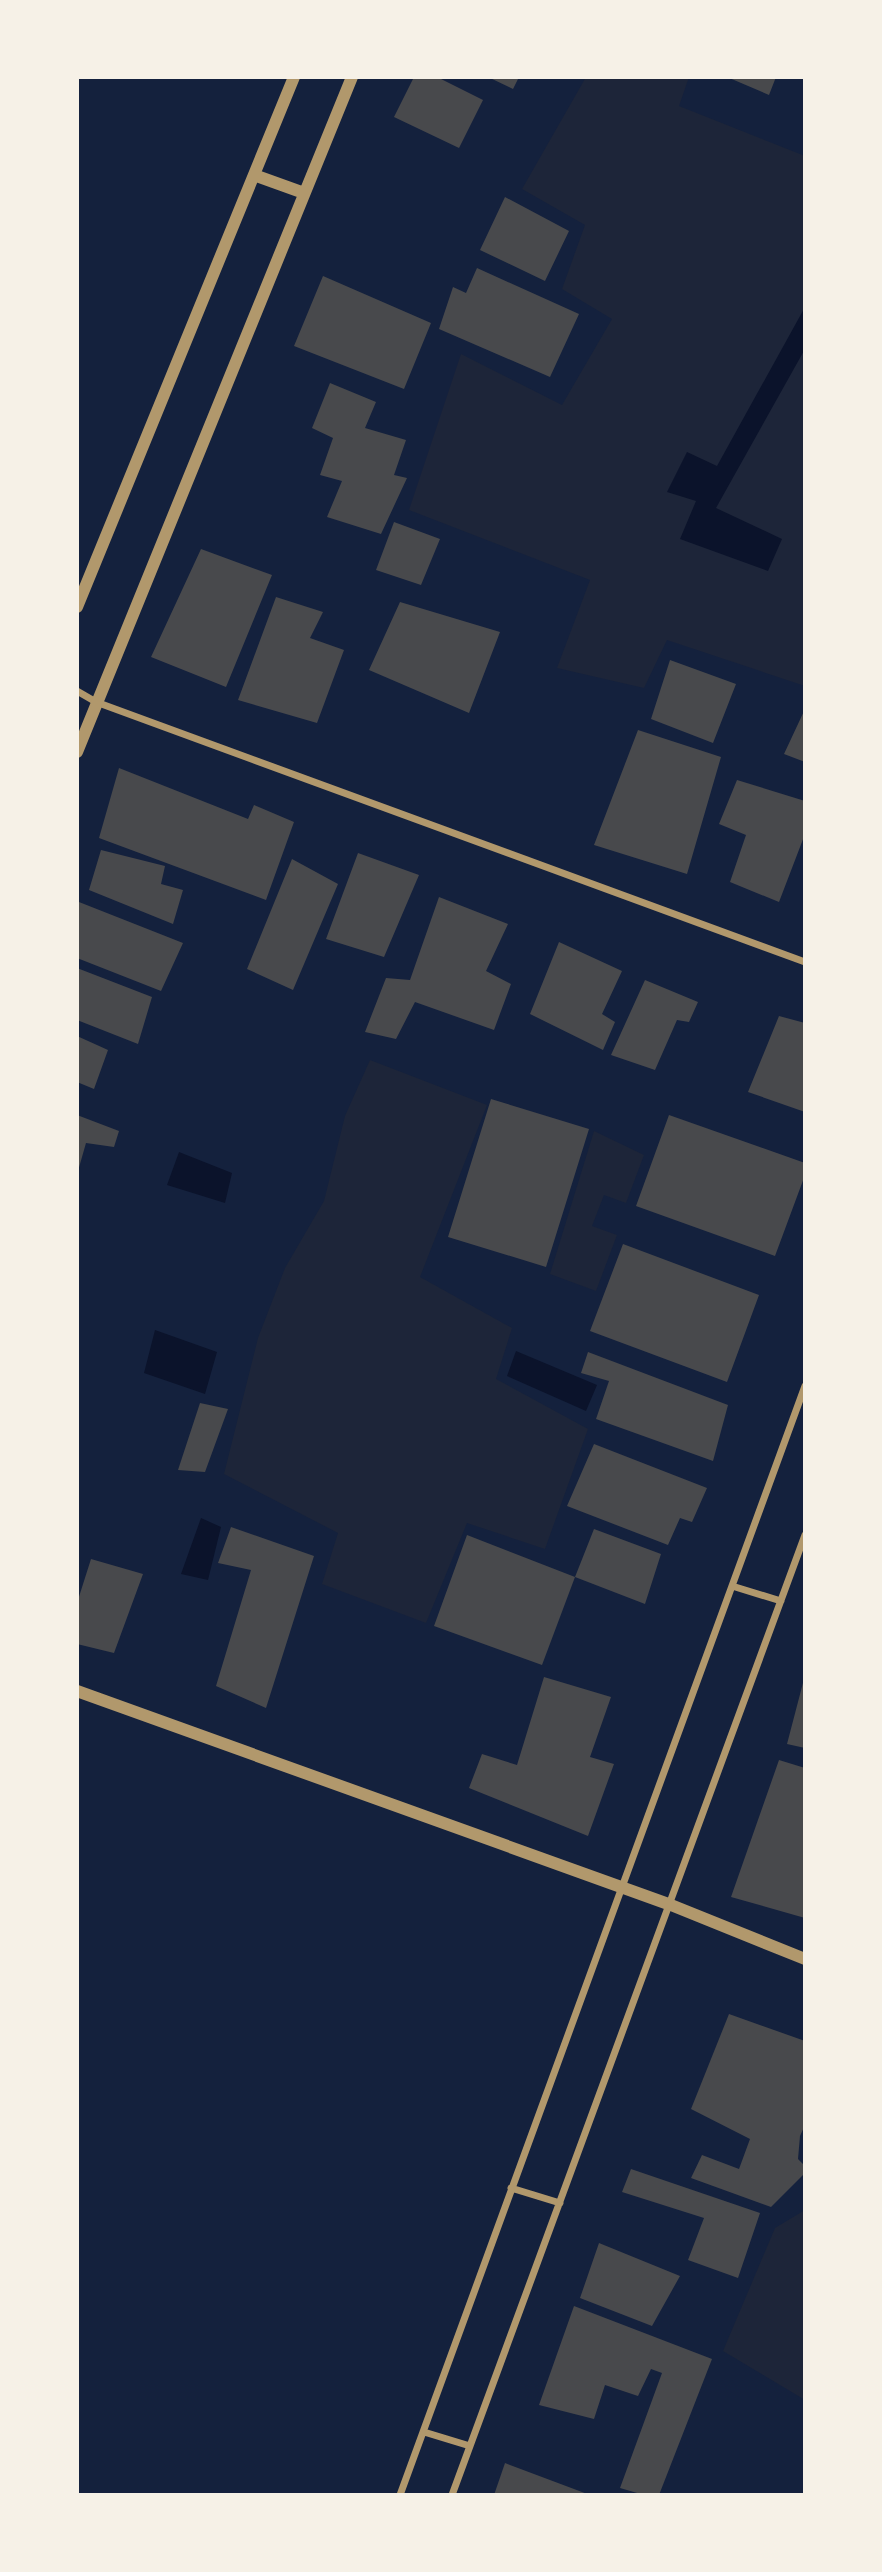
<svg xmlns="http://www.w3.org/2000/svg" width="882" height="2572" viewBox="0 0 882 2572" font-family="'Nunito Sans',sans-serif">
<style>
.green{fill:#1d2539}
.water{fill:#0b132b}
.building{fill:#48494c}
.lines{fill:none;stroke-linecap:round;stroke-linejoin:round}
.minor{stroke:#b1986c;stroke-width:7}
.tertiary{stroke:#b1986c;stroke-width:12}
</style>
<rect width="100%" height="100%" fill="#14213d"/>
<path class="green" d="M586,77H689L679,106L805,156V686L667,640L644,688L557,668L590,580L409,510L461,354L562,405L612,319L562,289L585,225L522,189Z
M370,1060L487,1105L420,1277L512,1328L496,1379L588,1429L545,1549L467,1523L426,1623L322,1584L338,1533L224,1474L258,1338L285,1268L324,1201L345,1116Z
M594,1131L644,1155L626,1203L604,1195L592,1226L617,1235L596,1291L550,1274Z
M805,2210V2400L723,2351L775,2228Z"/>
<path class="water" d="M805,307V349L716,508L782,539L768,571L680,539L696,501L667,492L687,452L717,466Z
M179,1152L232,1173L225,1203L167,1185Z
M155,1330L217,1352L205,1394L144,1373Z
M516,1351L597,1385L586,1411L507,1376Z
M201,1518L221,1527L208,1580L181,1574Z"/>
<path class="building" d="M414,77H437L483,100L459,148L394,117Z
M488,77H519L513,89Z
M727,77H776L769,95Z
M505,197L569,231L545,281L480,250Z
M477,268L579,314L550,377L439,329L453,287L466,293Z
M323,276L431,323L404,389L294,346Z
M330,383L376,402L365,428L406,440L394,475L407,478L381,534L327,517L342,481L320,475L333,438L312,428Z
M394,522L440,539L421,585L376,570Z
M201,549L272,575L226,687L151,657Z
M276,597L323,612L310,638L344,650L317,723L238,700Z
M400,602L500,632L469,713L369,670Z
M670,660L736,684L713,743L651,719Z
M805,709V762L784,754Z
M638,730L721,757L687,874L594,845Z
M119,768L248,819L254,805L294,822L266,900L99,838Z
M737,780L805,801V834L779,902L730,882L746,835L719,824Z
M101,850L165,866L161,884L183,890L173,924L89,890Z
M358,853L419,875L384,957L326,939Z
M292,859L338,884L293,990L247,969Z
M439,897L508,924L486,971L511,984L494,1030L415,1002L396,1039L365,1032L386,978L410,980Z
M79,902L183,943L161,991L77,958Z
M559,942L622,971L602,1014L615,1022L603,1050L530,1014Z
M77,968L152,997L138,1044L77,1020Z
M645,980L698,1002L689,1022L677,1020L655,1070L611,1055Z
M779,1016L805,1023V1112L748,1092Z
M77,1036L108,1050L94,1089L77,1082Z
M491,1099L589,1129L546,1267L448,1237Z
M77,1115L119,1131L114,1147L86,1143L78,1171Z
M669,1115L805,1163V1175L775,1256L636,1206Z
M623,1244L759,1295L727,1382L590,1331Z
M588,1352L728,1405L713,1461L596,1419L609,1381L581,1373Z
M200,1403L228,1409L205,1472L178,1470Z
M594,1444L707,1488L692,1522L680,1518L668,1545L567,1506Z
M231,1527L314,1556L266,1708L216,1686L251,1570L218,1563Z
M594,1529L661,1554L645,1604L575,1577Z
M467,1535L575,1577L542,1665L434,1626Z
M91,1559L143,1574L114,1653L77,1644V1603Z
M544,1677L611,1697L590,1757L614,1764L588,1836L469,1788L482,1754L517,1765Z
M804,1679H805V1748L787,1744Z
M779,1760L805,1768V1918L731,1897Z
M729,2014L805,2041V2125L800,2136L798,2159L805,2166V2173L771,2207L691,2178L702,2155L739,2169L750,2139L691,2109Z
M631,2169L760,2213L738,2278L688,2260L704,2218L622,2192Z
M599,2243L680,2276L652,2326L580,2298Z
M574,2306L712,2359L659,2495H644L620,2488L662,2373L651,2369L638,2396L605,2385L594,2419L539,2405Z
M505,2463L590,2495H494Z"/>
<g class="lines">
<path class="minor" d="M77,691L96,702L805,962
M732,1586L781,1601
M511,2188L560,2203
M424,2432L470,2446
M400,2495L805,1386
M452,2495L805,1535"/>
<path class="tertiary" d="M254,175L304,193
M77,607L294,77
M77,752L352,77
M77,1691L671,1905L805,1959"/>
</g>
<rect width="882" height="2572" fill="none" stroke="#f6f1e7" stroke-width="158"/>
</svg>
